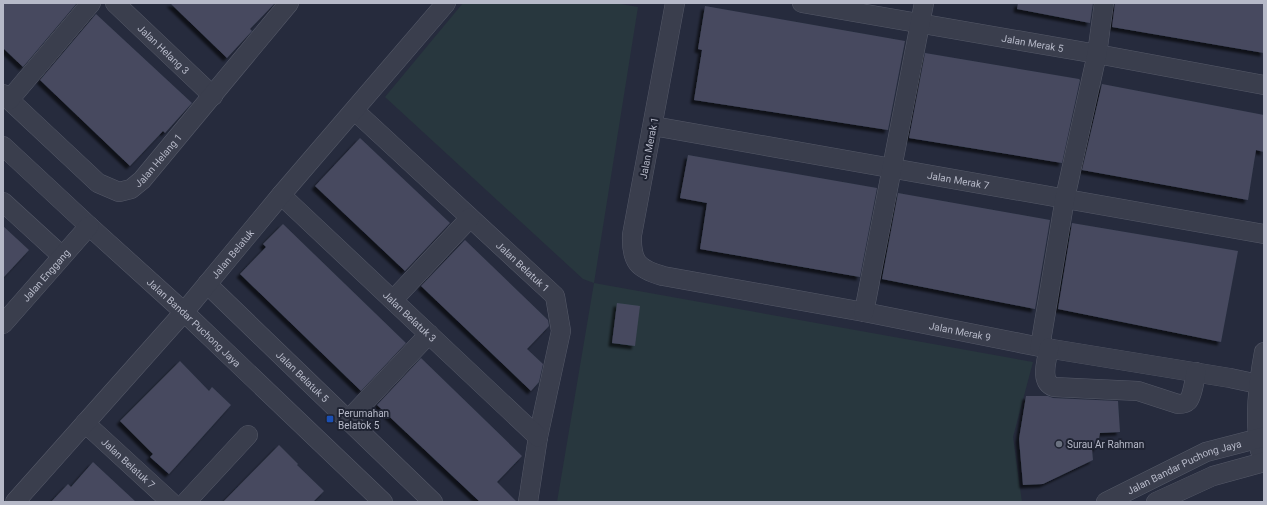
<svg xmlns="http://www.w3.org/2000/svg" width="1267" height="505" viewBox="0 0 1267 505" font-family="Roboto,sans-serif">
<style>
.green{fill:#28373e}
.building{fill:#464a5f;filter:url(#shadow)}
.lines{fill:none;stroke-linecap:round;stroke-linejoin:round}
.minor-casing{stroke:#555968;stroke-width:20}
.minor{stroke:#3a3e4d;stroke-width:19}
.transit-dot{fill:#1a4fb4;stroke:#1f2332;stroke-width:1.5}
.worship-dot{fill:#6b7280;stroke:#1f2332;stroke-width:1.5}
.labels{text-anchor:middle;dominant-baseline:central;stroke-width:4;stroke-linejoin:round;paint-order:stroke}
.street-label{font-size:10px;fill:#b6b9c8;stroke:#1f2332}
.poi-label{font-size:10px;fill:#b6b9c8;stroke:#1f2332;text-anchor:start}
</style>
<defs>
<filter id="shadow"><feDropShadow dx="-3.5" dy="3.5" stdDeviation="1" flood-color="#0009"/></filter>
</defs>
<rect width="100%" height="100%" fill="#262b3d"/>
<path class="green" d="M463,3H615L638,7L594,283L1033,362L1013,437L1022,502H557L594,283L583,279L385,97Z"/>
<path class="building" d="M3,3H77L23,67L3,48Z
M170,3H275L250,29L252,31L227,58Z
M1018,3H1093L1090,23L1017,9Z
M1115,3H1264V53L1112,27Z
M705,6L905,41L888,130L694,100L702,50L698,49Z
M96,14L192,103L165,133L163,131L130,166L40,80Z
M925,53L1079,79L1080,80L1062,163L909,138Z
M1102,84L1264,115V152L1256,150L1248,200L1082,170Z
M360,138L450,223L405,271L315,186Z
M688,155L877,188L860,277L700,249L707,203L680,198Z
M898,193L1050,220L1035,309L882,279Z
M1072,223L1238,251L1221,342L1058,309Z
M283,224L406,343L361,391L240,274L266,247L263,244Z
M3,226L29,250L3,278Z
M465,240L548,320L549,326L527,349L543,364L539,382L531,391L421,286Z
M617,303L640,306L635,346L612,343Z
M421,358L522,456L497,482L517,502H480L377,405Z
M180,361L209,391L212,387L231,405L169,474L150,457L153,454L120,421Z
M1026,396H1048L1053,398L1118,401L1120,432L1100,433L1097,448L1092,449L1093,460L1043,484L1023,485L1019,439Z
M279,445L298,464L297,465L324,491L313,502H223Z
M93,462L136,502H51L68,484L71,487Z"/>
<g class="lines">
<defs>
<g id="minor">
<path id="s1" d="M115,3L213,96"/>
<path id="s2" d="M675,3L632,235C631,262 638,269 663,276L864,312L1040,347L1230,378L1258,384"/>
<path id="s3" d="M802,3L1097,54L1264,85"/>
<path id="s4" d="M3,94L98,183L119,192L131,189L142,180L289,3"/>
<path d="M9,100L91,3"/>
<path id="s5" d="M355,111L555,296L561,331L538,437L528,502"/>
<path id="s6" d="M653,126L1264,234"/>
<path id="s7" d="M3,146L89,226L184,312L383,502"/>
<path id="s8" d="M281,195L538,437"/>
<path d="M3,202L62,256"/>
<path id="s9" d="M207,284L433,502"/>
<path d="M393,300L470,218"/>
<path d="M864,312L924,3"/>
<path id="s10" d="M3,324L89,226"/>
<path d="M1040,347L1065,198L1097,54L1104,3"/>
<path d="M1049,348C1047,360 1039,382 1054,387L1138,391L1178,404C1181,404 1185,404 1188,401C1192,397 1195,379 1196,372"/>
<path d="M348,420L429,334"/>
<path id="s11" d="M85,423L171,502"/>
<path d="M1260,451C1254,418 1258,385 1264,352"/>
<path id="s12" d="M15,502L184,312L281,195L446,3"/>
<path d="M186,502L248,435"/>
<path id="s13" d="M1106,502L1206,452L1264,437"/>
<path d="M1156,502L1213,476L1264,462"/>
</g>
</defs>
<use href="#minor" class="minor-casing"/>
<use href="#minor" class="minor"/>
</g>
<rect class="transit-dot" x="326" y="415" width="8" height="8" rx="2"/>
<circle class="worship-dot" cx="1059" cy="444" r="4"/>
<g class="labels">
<g class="street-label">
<text stroke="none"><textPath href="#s3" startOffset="234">Jalan Merak 5</textPath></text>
<text stroke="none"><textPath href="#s1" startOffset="67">Jalan Helang 3</textPath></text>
<text transform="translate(649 148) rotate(-79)">Jalan Merak 1</text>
<text stroke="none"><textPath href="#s4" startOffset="205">Jalan Helang 1</textPath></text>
<text stroke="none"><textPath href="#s6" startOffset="310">Jalan Merak 7</textPath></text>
<text stroke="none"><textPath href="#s12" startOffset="330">Jalan Belatuk</textPath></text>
<text stroke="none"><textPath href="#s5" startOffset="229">Jalan Belatuk 1</textPath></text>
<text stroke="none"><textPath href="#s10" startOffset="65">Jalan Enggang</textPath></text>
<text stroke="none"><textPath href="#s8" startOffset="177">Jalan Belatuk 3</textPath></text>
<text stroke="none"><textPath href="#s7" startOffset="260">Jalan Bandar Puchong Jaya</textPath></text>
<text stroke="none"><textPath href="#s2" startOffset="596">Jalan Merak 9</textPath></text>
<text stroke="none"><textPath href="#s9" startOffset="133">Jalan Belatuk 5</textPath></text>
<text stroke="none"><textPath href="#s11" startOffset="59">Jalan Belatuk 7</textPath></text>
<text stroke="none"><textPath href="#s13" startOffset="86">Jalan Bandar Puchong Jaya</textPath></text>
</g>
<g class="poi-label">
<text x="338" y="413">Perumahan<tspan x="338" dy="12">Belatok 5</tspan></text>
<text x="1067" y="444">Surau Ar Rahman</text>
</g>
</g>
<rect width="1267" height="505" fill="none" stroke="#b6b9c8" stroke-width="8"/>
</svg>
